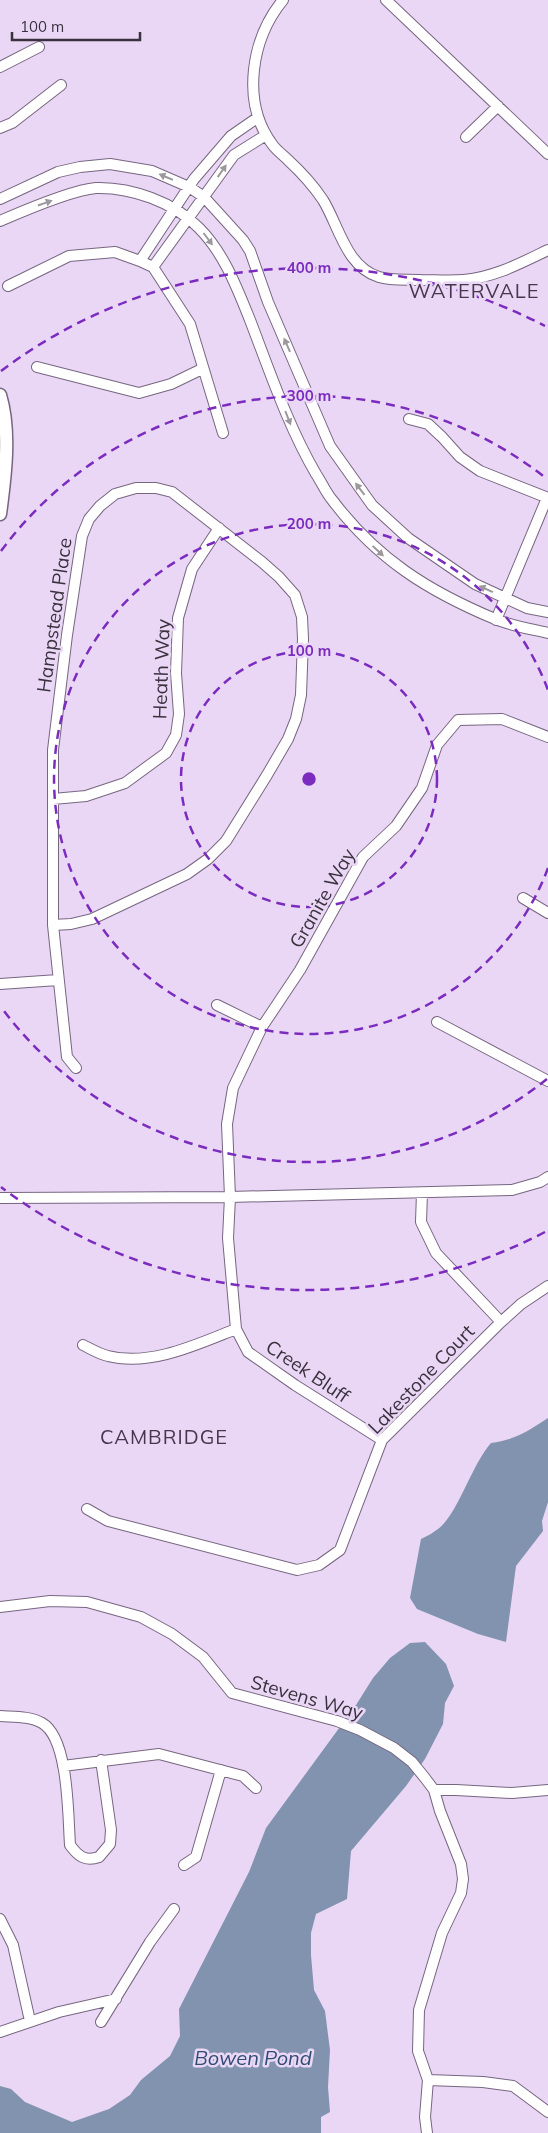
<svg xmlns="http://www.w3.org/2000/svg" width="548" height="2133" viewBox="0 0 548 2133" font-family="Mulish,sans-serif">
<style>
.water{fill:#8193ae}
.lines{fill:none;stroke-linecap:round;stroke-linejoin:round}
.minor-casing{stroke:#776680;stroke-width:12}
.tertiary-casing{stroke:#776680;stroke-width:15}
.minor{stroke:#fff;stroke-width:10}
.tertiary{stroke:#fff;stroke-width:12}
.oneway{fill:#9c989e}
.ring{fill:none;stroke:#7b2cbf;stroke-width:2.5;stroke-dasharray:9 6}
.labels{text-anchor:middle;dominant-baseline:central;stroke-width:5;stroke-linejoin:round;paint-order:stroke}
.street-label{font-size:19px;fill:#39313d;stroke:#ead7f5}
.neighbourhood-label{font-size:20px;letter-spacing:1px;fill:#46364e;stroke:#ead7f5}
.water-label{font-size:20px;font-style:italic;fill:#304c73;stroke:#ead7f5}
.centre{fill:#7b2cbf;stroke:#ead7f5;stroke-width:2.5}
.ring-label{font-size:15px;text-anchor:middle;font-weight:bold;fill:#7b2cbf;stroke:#ead7f5;stroke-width:5;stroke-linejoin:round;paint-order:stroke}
</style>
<rect width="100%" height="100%" fill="#ead7f5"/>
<path class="water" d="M548,1418V1502L542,1521L543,1531L516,1566L506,1642L478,1634L417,1609L410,1598L421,1539C427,1536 433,1533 438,1529C458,1514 471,1466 491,1443C515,1440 528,1431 548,1418Z
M425,1642L446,1664L454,1686L445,1703L443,1724L425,1759L406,1786L351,1851L347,1899L316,1914L311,1933V1955L314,1990L325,2011L330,2050L328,2087L330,2112L321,2117V2133H0V2086L11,2089L25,2102L72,2122L109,2109L130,2095L141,2080L170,2056L180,2036L179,2009L249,1872L266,1828L356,1705L373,1678L390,1658L410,1643Z"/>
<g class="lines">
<defs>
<path id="minor" d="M283,0C251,39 241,102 272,144C276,150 283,155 288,160C301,172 313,185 323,200C339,226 346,267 379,277C392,281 408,279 421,280C435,280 449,281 463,280C493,278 521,263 548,250
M386,0L548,154
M0,67L39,47
M0,128L12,123L61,85
M466,137L498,106
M0,199L58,172L80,167L110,164L152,171L189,187L204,197L243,240L250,251L268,302L330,446L372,505L408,538L475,584L527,608L548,612
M0,221C23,211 72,190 96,188C131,187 174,202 199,228C224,253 237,288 250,320C270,372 288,426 316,474C322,483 326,493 333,501C377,559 428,591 495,619C512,626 531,629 548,633
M140,261L194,179L231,136L257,118
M153,267L234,155L266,135
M8,286L69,256L115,252L140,261L153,267L190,324L223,433
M37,367L139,393L171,384L202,369
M409,419L428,424L442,437L460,457L480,471L548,498
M496,620L547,498
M53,799L86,796L125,783L166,753L176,735L179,714L176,673L178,618L192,569L219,528
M523,898L548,913
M53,925L71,924L92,919L187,874L208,859L226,841L267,775L288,739L296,719L301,695L303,639L302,617L295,595L279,577L262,562L172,492L156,488H136L115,494L100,506L89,519L82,536L67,635L53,750V925L67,1057L76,1068
M0,984L58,980
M217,1005L262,1027
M437,1022L548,1081
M422,1193L421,1222L436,1253L501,1322
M0,1198L230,1197L512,1190L540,1182L548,1177
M83,1345C91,1349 99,1354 108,1356C150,1367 198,1344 236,1329
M382,1440L295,1385L248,1352L236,1329L228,1238L230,1197L227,1124L233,1088L262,1027L300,970L363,857L396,826L422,788L437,745L458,720L502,719L548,737
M87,1509L108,1521L297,1570L319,1565L340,1550L382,1440L501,1322L521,1304L548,1286
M0,1607L50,1601L87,1602L141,1617L172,1634L203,1657L232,1693L337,1721L360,1730L394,1748L412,1762L425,1778L434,1790L440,1811L461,1864L463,1879L461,1893L442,1933L419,2010L418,2051L428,2080L425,2117L427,2133
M0,1716C14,1717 30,1716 42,1723C69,1738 68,1817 70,1845C78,1856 85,1862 99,1857L110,1844L111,1830L101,1760
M63,1766L159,1754L243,1776L256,1788
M434,1790H456L512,1793L548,1790
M184,1865L196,1857L221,1770
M0,1919L13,1945L30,2021
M101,2022L150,1942L174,1909
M0,2032L59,2012L116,1999
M428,2080L483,2082L513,2086L548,2112"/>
<path id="tertiary" d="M0,395C11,431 5,477 0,514"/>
</defs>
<use href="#minor" class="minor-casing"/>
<use href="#tertiary" class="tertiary-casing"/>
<use href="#minor" class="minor"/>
<use href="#tertiary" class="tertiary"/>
</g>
<defs><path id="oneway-solid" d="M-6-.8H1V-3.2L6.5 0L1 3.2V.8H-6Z" transform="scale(1.25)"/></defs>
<g class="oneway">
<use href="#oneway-solid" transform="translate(222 171) rotate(-55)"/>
<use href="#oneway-solid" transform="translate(166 177) rotate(-157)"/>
<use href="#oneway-solid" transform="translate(45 203) rotate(-19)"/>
<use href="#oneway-solid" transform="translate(208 239) rotate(53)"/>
<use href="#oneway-solid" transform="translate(287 345) rotate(-114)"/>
<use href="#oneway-solid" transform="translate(288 418) rotate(69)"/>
<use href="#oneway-solid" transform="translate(360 489) rotate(-128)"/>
<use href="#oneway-solid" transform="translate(378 551) rotate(43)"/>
<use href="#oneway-solid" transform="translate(486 589) rotate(-156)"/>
</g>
<g class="ring">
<circle cx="309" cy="779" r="128"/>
<path d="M548 868A255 255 0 1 1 548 690"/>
<path d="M547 1079A383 383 0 0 1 1 1007M1 551A383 383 0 0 1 547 479"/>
<path d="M545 1232A511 511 0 0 1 1 1187M1 371A511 511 0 0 1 545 326"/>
</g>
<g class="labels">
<g class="street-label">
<text transform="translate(54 615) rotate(-82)">Hampstead Place</text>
<text transform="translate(161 669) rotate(-88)">Heath Way</text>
<text transform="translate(322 898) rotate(-60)">Granite Way</text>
<text transform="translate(308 1371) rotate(34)">Creek Bluff</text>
<text transform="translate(421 1379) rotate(-46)">Lakestone Court</text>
<text transform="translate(307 1697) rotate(16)">Stevens Way</text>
</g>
<g class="neighbourhood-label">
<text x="474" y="290">WATERVALE</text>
<text x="164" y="1436">CAMBRIDGE</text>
</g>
<g class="water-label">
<text x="253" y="2057">Bowen Pond</text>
</g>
</g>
<circle cx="309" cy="779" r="8" class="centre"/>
<g class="ring-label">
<text x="309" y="273">400 m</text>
<text x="309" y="401">300 m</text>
<text x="309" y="529">200 m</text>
<text x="309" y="656">100 m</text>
</g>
<path d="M12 32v8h128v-8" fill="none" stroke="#39313d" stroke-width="2.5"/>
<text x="20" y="32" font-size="15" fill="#39313d" stroke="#ead7f5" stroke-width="4" paint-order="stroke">100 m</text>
</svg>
